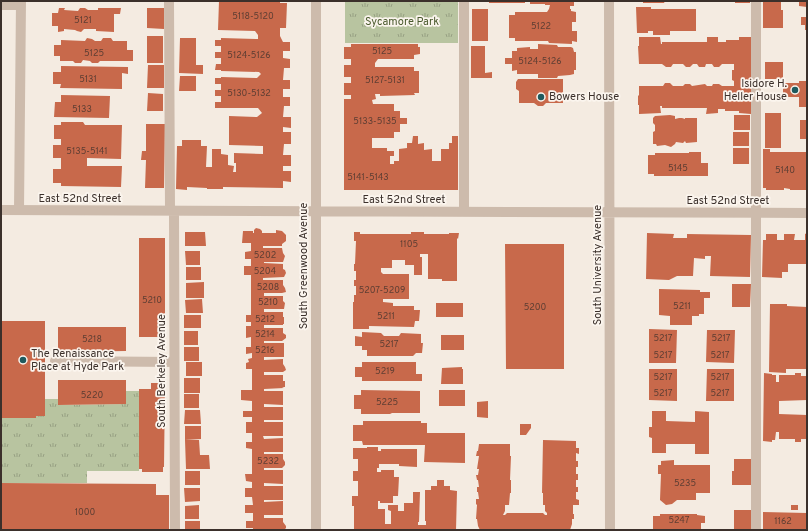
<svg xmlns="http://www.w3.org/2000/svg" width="808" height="531" viewBox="0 0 808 531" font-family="Overpass,sans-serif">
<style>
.grass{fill:url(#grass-tufts)}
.building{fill:#c8694b}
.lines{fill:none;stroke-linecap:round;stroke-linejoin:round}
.minor{stroke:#cdbbac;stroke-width:10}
.poi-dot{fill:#1f5a5e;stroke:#fbf5ee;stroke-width:1.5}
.labels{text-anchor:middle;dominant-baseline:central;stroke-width:3.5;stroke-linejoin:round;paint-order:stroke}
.number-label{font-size:9px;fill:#5e3e33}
.park-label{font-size:11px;fill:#4a5a2e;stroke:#fbf5ee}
.poi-label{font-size:11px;fill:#3b302b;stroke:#fbf5ee;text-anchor:start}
.street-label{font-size:11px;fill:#3b302b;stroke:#fbf5ee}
</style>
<defs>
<pattern id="grass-tufts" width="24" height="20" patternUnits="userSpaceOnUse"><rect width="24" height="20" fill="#b8c4a0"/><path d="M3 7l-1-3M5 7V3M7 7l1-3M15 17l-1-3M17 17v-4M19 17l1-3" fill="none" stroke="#97a083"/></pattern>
</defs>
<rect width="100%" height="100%" fill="#f4ebe1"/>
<path class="grass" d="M345,1H458V43H345Z
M126,391H139V471H87V483H1V418H36V416H45V399H58V405L126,404Z"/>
<path class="building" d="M219,1H280V3H287L286,28H280V36L283,42H290V51H283V58L290,59V68H284L283,80H290V89H283V97H290V106H284L283,117H291V128L283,127V132H291V144H284L283,155H291V166H283V171H291V182L283,181V188L223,187V189H207V188L187,187V190L176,189L177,146H182V140H201V146H207L206,167H212V149H221V154L228,155V165L234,166L233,172H236V163H234V153L263,154V146L229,145V116L257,117L262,113L258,108H215V102H221V96H215V90H221V84H215V78H221V77L257,78L261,74L259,72L221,71V70H215L216,64H221V58H215V52H221V46H215V40H221V38L258,39V35L255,31L218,30Z
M489,1H525V3H489Z
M530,1H574V6H570V9H571V11L576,12V22H572V31H577V42L572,41V44L549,43L548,41H515V38H509V15H515V12H547L549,9L550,5H545V4H530Z
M643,1H665L664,3H643Z
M735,1H750V3H735Z
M763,1H781V10H783V28H763Z
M799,1H807V7L799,6Z
M636,7H651V9H696V31H670V35H653V31H648V33H637Z
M59,8H65L64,10L78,11L80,8H85L88,10H98V8H121L120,14H114V32L96,31V29H84L81,32L77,31L75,30L64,29V31L58,32V26H52V13H58Z
M147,8H164V29L147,28Z
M472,9H488V41H472Z
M801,17H807V30H805V25H801Z
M147,36H163V63H147Z
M639,37H660L661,44H662V42H707V37H718V42H726V40H739V37H751V114L739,113V111H725V109H718V113L706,114L707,108H662V106H660L661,113L639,114V105H638V95L639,96V86H663L665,83H670L673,86H683L685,84H690L692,86L705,84L707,86H712L713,84H719L722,86H734V81L732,80V70H734V64H722L719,67H714L712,64H706L705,67H699L697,64H693L690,67H686L683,64H673L671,67H666L662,64H639L638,46H639Z
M87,38L92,39L95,41H101L103,38H111L113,41H127V50H133V61H100L98,63H92L90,61L83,60L81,63H75L73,61H60V56H54V45H61V40L85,41Z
M180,38H196V65H203V74L179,73Z
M351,44H418V47H420V54L414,55V59H378L375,63V67H414V71H419V93H414L415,95L380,96V94H375L376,99L372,100L373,104H394V111H400V118H407V124H400V132H394V138H372V148H387V151H394V156H390V164H394V161H399V149L407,148V143H412L413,136H418V144L424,143V150L432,149V161H441V149H449V143H452V136H458V190H344V99H351V95H344V83H351V77H344V65H351V59H344V47H351Z
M538,44L557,45L558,47H571L573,48L574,52H576V70H574V74L570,75L558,76L557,78H538V74H517V70L512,71V64H505V58H512V51H517V48L530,47V49H538Z
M471,46H485V73L492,72V78H471Z
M765,62H783V79H765Z
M148,65H164V88H147Z
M61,66L128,67V74L122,73V89L60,88L61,84H53V72H61Z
M180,76H196V91H179Z
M518,79H563V103H546L543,106H538L534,103H519V91L516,89V82Z
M799,81H807V107H799V97H783V83H799Z
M148,93L163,94V111H147Z
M61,95L110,96L109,118L54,117L55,102H61Z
M765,113H781V148H765Z
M670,115L675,116V119L679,118H682L685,119V118H697V142L686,143L685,141L683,143L676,142L675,144L671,147L665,145L657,146L656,144H653V132L655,131V125L653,123V118L655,116Z
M734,115H750V130H734Z
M800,120H807V139H800Z
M61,122H83L85,125H122L121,159L87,158V166H122L121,187L61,186V183H53V169H61V158H53V145H61V139H54V125H61Z
M146,124H165L164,188H145L146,160H141L142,151H146Z
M733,132H749V146H733Z
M733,148H749V164H733Z
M763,149H770V152H807V190H790V189L784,188V190H766V188H763Z
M689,152H701V163H708V176H654V174H648V155H655V153H689Z
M256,228L260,229L262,231V233H276V230L282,231L286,235V241L282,244V246H263V248H282L283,253L285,256L283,262H264V263L283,264V269L285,270L286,273L284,277L263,278V280H283V285L285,288L286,292L282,293H264V296H283V301L285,303L284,309H264V312H283V317H284V324H283V325H264V328H283V333L286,335V338L282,341H264V343H284V357H264V360L283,359V364L285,367L286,370L283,372H264V375H283V381H285V387H282L284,388L264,389V391H283V405L264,404V407H283V420H264V422H283V436H263L264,439L283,438V452H264V454H283V459L285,462V465L282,468H264V470H283V484L264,483V486H283V500H264V502L283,501V515H264V518H283V522L286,526V528L284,530H253V528H246V521H253V513H245V505H253L252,497H245V488H252V482L246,481L245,474H252V449L246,448V442H252V433H246V422H252V417H243V411H252V401L241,400V390H252V369H246V363L249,362L248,359L252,358V353L246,354V347H251V337L246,338V326H251V322H246V315H251V275H244V266H251V259H245V252L251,251V243H242L243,231H253V233H254V230Z
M185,232H205L206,246H185Z
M354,232H360V234H411V232H424V234H449V233H459L458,239L457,238V281H442V279H428V254H420V257H422V275H414V265H405V260H392V268H381V272L383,274H409V299H383V302L393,303V306H414V310H420L419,321H415L414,327L369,326V329H353V302H354V295H356V286H354V280H356V271H354V264H355L356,241H354Z
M647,233L674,234L673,238H687V234L751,235L750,277L710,276L711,256H705V259L694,258L693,276H677L669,280L646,279Z
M807,233V264H788V272H782V278L762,277L763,240H766V234H777V240H784V234H795L794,240H805V234Z
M139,238H165V337H139Z
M505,244H564V369H506Z
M185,251H200V265H186Z
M186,267H201V280H186Z
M204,282V298H186V283Z
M732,284H751L750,307H732Z
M659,289L700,290V292H710V298H704V314H699V316H692V325H670V316L659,315Z
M202,299L203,313H186L185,300Z
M436,303H463V317H436Z
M770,304H787V306L807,307V369H786V373L769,372Z
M184,315H201V328H184Z
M1,321H45V416H36V418H1Z
M58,327H126V351L58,352Z
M649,329L677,330L676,363H649Z
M707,330H735L734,363L706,362Z
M184,331H198V345H184Z
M362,332L381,333L384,336H399L401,333L421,334V343H423L422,353H416L413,356H367V350H362V346H355V336L362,337Z
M441,335H464V350H441Z
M184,347H199V361H184Z
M186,362H202V376H186Z
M362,362H416V374H422V381H362V377H355V367H362Z
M462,367V369H463V384H441L442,368Z
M649,369H677V401L649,400Z
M707,369H734V401H706Z
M764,373L772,374V375H776V382H779V375H795V373H801V376H807V400L779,401V414L807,415V439H801V442H795V439H779V432H776L775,440H772V442L763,441Z
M184,378H200V393H184Z
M58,380H126V404L58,405Z
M151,383H165L164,467H163V472H142V469H139V389H151Z
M361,390L420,391V413H392L390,414H361V409H354V395H361Z
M439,390H465V406H439Z
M184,394H199V408H184Z
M488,401V418L477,417V402Z
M185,410H200L201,424H184Z
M652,411H666V421L695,422V411L709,412V454H695V444H666V453H652V438L649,437V427H652Z
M363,421H421V423H427V433H465V463L424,462L425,445H363L362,441H353V425H363Z
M520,424H531V428L526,435H520Z
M185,426H201V439L185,440Z
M185,440H199L200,455H209L210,469H186Z
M543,440L576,441V448H579V454L576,453V461H578V467H576V474H578V480H576V487H578V492H576V499L579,500V505H573V514H574V519H572V524L570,530H480L478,526L477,519H476L477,505L476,504V499H479L478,492H477V487H479L478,480H477L476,475H478L479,469H477L479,456H476L477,451H478L479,444H510V456H511L510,480H511V493H510L509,505H505V511L503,515H505L507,513H543L545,515H547V513L545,511V505H543V493H542Z
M367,447H378V451H381V449H417V467L399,466V464H379V468H377V472H381V470H394V477H399L398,496H393V503H380V501H378V509H385V524H391V511L388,510V505H398V511H404V503H413V492H420L419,522H418V525H426V521H425V490H431V486H437V480H444V486H450V490L457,491L456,530H354V506H352V496H358V481H353V471H358V459H353V448H367Z
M734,459H752L751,485H732V471H734Z
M674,460V465H710V493H696V500H677L672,504L666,505L660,500L661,474H658V465H661V461Z
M185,471H200V485H185Z
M1,483L156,484V495H169V530H1Z
M184,488H200V501L185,502Z
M199,505V519H185V506Z
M791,505H798V510H791Z
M734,510H752L751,530H734Z
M763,512L807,513V530H763Z
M660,514H697V515L705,516V523H701V530H653V516H660Z
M185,521H200V530H185Z"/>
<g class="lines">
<path class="minor" d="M169,1L170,211
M316,1V530
M464,1V212
M609,1L610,530
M1,5H21
M1,210L807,213
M19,210L21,1
M174,211L175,530
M55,361L174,362
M756,530V1"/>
</g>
<g class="poi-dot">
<circle cx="795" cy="90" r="4"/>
<circle cx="541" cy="97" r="4"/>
<circle cx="23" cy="360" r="4"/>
</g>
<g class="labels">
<g class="number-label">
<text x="253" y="16">5118-5120</text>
<text x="83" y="20">5121</text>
<text x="541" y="26">5122</text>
<text x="382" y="51">5125</text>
<text x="94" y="53">5125</text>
<text x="249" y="55">5124-5126</text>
<text x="540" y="61">5124-5126</text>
<text x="88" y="79">5131</text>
<text x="385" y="80">5127-5131</text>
<text x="249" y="93">5130-5132</text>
<text x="82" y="109">5133</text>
<text x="375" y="121">5133-5135</text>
<text x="87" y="151">5135-5141</text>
<text x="678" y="168">5145</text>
<text x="785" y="170">5140</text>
<text x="368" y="177">5141-5143</text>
<text x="409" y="244">1105</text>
<text x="265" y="255">5202</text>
<text x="265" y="271">5204</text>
<text x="268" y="287">5208</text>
<text x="382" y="290">5207-5209</text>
<text x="152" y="300">5210</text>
<text x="268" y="302">5210</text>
<text x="682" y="306">5211</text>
<text x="535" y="307">5200</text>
<text x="386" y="316">5211</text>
<text x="265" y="319">5212</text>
<text x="265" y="334">5214</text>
<text x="663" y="338">5217</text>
<text x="721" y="338">5217</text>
<text x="92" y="339">5218</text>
<text x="389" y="344">5217</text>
<text x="265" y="350">5216</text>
<text x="663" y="355">5217</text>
<text x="720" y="355">5217</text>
<text x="385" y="371">5219</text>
<text x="663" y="377">5217</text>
<text x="720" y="377">5217</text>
<text x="663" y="393">5217</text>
<text x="720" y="393">5217</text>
<text x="92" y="395">5220</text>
<text x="387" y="402">5225</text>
<text x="268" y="461">5232</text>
<text x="685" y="483">5235</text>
<text x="85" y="512">1000</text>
<text x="679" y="520">5247</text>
<text x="783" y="521">1162</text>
</g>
<g class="park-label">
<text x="402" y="22">Sycamore Park</text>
</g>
<g class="poi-label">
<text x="787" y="84" text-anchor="end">Isidore H.<tspan x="787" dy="13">Heller House</tspan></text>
<text x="549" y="97">Bowers House</text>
<text x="31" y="354">The Renaissance<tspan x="31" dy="13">Place at Hyde Park</tspan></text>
</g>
<g class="street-label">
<text x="80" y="199">East 52nd Street</text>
<text x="404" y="200">East 52nd Street</text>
<text x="728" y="201">East 52nd Street</text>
<text transform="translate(598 265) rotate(-90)">South University Avenue</text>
<text transform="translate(304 266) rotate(-90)">South Greenwood Avenue</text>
<text transform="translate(162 371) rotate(-90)">South Berkeley Avenue</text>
</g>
</g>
<rect width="808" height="531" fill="none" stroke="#3b302b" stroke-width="4"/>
</svg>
